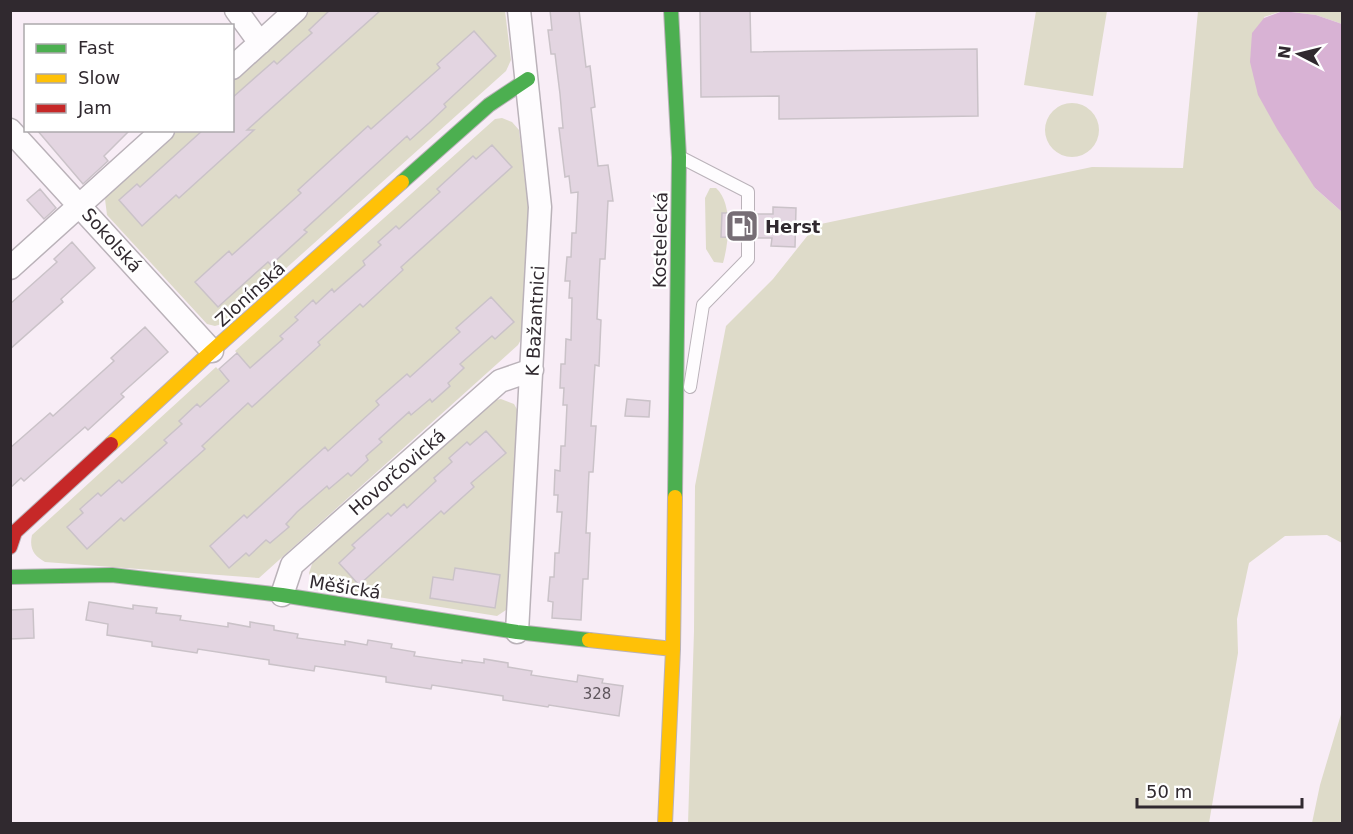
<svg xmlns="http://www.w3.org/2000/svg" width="1353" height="834" viewBox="0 0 1353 834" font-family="'DejaVu Sans',sans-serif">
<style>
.green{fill:#dedbc9}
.water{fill:#d8b2d4}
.building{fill:#e3d5e1;stroke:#cac2c8;stroke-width:1.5}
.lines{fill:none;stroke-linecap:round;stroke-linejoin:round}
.lane-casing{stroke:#bab2b9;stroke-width:14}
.street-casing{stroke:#bab2b9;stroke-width:25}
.fast-casing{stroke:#bab2b9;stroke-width:16}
.slow-casing{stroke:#bab2b9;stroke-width:16}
.jam-casing{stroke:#bab2b9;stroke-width:16}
.lane{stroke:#fefcfe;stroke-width:12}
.street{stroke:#fefcfe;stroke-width:22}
.fast{stroke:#4caf50;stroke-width:14}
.slow{stroke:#ffc107;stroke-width:14}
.jam{stroke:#c62828;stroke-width:14}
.labels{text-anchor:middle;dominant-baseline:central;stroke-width:5;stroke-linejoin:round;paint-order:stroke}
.number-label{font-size:15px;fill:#5e555c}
.poi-label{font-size:18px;font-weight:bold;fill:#30292f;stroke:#fff;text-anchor:start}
.street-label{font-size:18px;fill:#30292f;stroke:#fff}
</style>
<rect width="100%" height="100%" fill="#f8edf6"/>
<path class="green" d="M310,11H505L511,60L506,71L225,323L215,326L207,324L107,215L105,199L111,190L177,131L232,130L233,81Z
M1036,11H1107L1093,96L1024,85Z
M1198,11H1342V24L1316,15L1283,11L1264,17L1315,188L1342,212V543L1327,535L1285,536L1249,563L1237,619L1238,653L1209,823L688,824L694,631L695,486L726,326L773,279L816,225L1092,167L1183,168Z
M1045 130a27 27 0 1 1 54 0a27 27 0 1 1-54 0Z
M502,118L512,122L519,130L530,222L524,334L518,345L259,578L45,562C34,556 29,549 32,535L216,367L252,407L320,345L318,342L351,311L332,289L316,304L312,301L295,316L298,320L280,336L283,339L250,368L235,351L495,119Z
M710,188H716C733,203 729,242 723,263L714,262L706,249L705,198Z
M501,399L514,404L519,413L509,605L506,610L497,616L315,587L309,573L313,561L491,401Z
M1342,711V823H1312L1320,785Z"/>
<path class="water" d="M1283,11L1316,15L1342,24V212L1315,188L1277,129L1258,95L1250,62L1252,33L1264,18Z"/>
<path class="building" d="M330,10H381L247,130H254L179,198L176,195L142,226L119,200L137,184L140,187L203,130H232V98L274,61L277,64L297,46L312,33L309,30Z
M550,10H579L586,67L590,66L595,107L591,108L598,166L608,165L613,201H608L605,259H600L597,319L601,320L599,366L595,365L591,426H596L593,472H589L586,533H590L588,579H583L581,620L552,618L553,602L548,601L550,577H554L555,553H559L562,512H557L558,495H554L555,470L560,471L561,446H565L567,405H563L564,388H560L561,364H565L566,339L571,340L572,298H569L570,281H565L567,257H571L572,233H576L578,192L571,193L569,176L565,177L559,128H563L560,94L555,54H551L548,30H552Z
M700,10H750L751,52L977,49L978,116L779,119V96L701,97Z
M474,31L496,56L444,104L446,107L429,123L410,140L407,136L304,230L307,232L271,265L268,262L218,307L195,282L229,251L232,255L301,193L298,190L368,126L371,129L406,98L440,68L437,64Z
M37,130H130L104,156L108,161L83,184Z
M492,145L512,167L401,267L403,270L363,307L360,304L318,342L320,345L252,407L248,403L202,446L205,449L124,521L121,518L87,549L67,527L83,513L80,509L98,493L101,496L119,480L122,483L167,443L164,440L182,424L179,421L197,404L200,407L229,381L219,369L237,353L250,368L283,339L280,336L298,320L295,317L313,300L316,304L332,289L334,292L365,265L363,261L381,245L378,242L396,226L399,229L440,192L437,189L473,156L476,159Z
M40,189L56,208L44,219L27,200Z
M773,207L796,208L795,247L771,246L772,238H756V214H773Z
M722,213H740V238L721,237Z
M72,242L95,268L61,299L63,302L10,349V304L57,262L54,259Z
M491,297L514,322L495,339L492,336L460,364L464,368L448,383L450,386L432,402L430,399L411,415L409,412L379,439L382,442L366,456L368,460L351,476L348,473L329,489L327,486L297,512L286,524L289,527L270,543L266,540L249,556L246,553L229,568L210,546L244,515L247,518L325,447L328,451L379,405L376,401L407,374L410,377L460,332L456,328Z
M145,327L168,352L121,394L124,397L88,430L85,427L24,481L21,478L10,488V448L50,413L53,416L114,361L111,358Z
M627,399L650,401L649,417L625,416Z
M486,431L506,453L471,483L474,487L444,514L441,511L359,585L339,563L355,548L352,545L388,513L391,516L404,504L407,508L436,481L434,478L452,462L449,458L467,442L470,445Z
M455,568L500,575L495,608L430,598L433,577L453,580Z
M89,602L133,609V605L157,608L156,613L181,616L180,620L228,627V623L250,627V622L274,626V630L298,634L297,638L345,645V641L367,645L368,640L392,644L391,648L415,652L414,656L462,663V660L484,663V659L508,663V667L532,671L531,675L577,682L578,675L603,679L602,683L623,686L619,716L549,705L548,707L503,700V696L432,685L431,689L386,682V677L315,666L314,671L269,664V660L198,649L197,653L152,646V642L107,635L108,624L86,620Z
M33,609L34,638L10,639V610Z"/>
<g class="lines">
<defs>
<path id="lane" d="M682,158L748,192V259L703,305L690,387"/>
<path id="street" d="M236,10L260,43
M232,68L296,10
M10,130L212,351
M10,268L163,130
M282,595L292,565L500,381L532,370
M517,632L540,207L519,10"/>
<path id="fast" d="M671,10L679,157L675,497
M402,182L489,105L528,79
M10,577L112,575L282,595L517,632L589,640"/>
<path id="slow" d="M111,444L212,351L402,182
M589,640L673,649
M665,824L673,649L675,497"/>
<path id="jam" d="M10,547L15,532L111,444"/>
</defs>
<use href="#lane" class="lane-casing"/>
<use href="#street" class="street-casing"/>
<use href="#fast" class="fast-casing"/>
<use href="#slow" class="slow-casing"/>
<use href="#jam" class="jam-casing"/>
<use href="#lane" class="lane"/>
<use href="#street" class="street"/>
<use href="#fast" class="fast"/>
<use href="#slow" class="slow"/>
<use href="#jam" class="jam"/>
</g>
<defs>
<symbol id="fuel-square" viewBox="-11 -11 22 22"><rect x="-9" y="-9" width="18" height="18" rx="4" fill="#766e75" stroke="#fff"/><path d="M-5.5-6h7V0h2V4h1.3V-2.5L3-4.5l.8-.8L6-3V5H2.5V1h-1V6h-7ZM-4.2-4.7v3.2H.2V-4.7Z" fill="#fff"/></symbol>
</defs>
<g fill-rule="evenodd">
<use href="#fuel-square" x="723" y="207" width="38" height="38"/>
</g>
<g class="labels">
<g class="number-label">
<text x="597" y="694">328</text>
</g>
<g class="poi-label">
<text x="765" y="226">Herst</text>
</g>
<g class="street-label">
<text transform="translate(112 240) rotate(48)">Sokolská</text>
<text transform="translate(660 240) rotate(-89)">Kostelecká</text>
<text transform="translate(250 294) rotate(-42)">Zlonínská</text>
<text transform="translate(535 321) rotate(-87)">K Bažantnici</text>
<text transform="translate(397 472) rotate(-41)">Hovorčovická</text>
<text transform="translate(345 587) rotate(9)">Měšická</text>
</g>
</g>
<rect width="1353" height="834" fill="none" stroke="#30292f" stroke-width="24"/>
<rect x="24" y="24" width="210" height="108" fill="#ffffff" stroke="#aca9ac" stroke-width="1.5"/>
<rect x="36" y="44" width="30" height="9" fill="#4caf50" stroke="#aca9ac" stroke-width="1.5"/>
<text x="78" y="54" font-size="18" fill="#30292f">Fast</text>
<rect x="36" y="74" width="30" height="9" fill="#ffc107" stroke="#aca9ac" stroke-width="1.5"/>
<text x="78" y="84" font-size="18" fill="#30292f">Slow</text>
<rect x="36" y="104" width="30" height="9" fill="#c62828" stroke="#aca9ac" stroke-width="1.5"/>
<text x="78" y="114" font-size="18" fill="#30292f">Jam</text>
<g transform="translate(1299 54) rotate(277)" stroke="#ffffff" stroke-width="4.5" paint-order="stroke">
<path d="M0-4.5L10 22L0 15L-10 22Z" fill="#30292f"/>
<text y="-9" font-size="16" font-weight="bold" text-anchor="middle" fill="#30292f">N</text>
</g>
<path d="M1137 798v9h165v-9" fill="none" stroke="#30292f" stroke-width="3"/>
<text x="1146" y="798" font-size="18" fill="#30292f" stroke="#ffffff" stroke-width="4.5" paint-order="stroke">50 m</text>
</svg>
